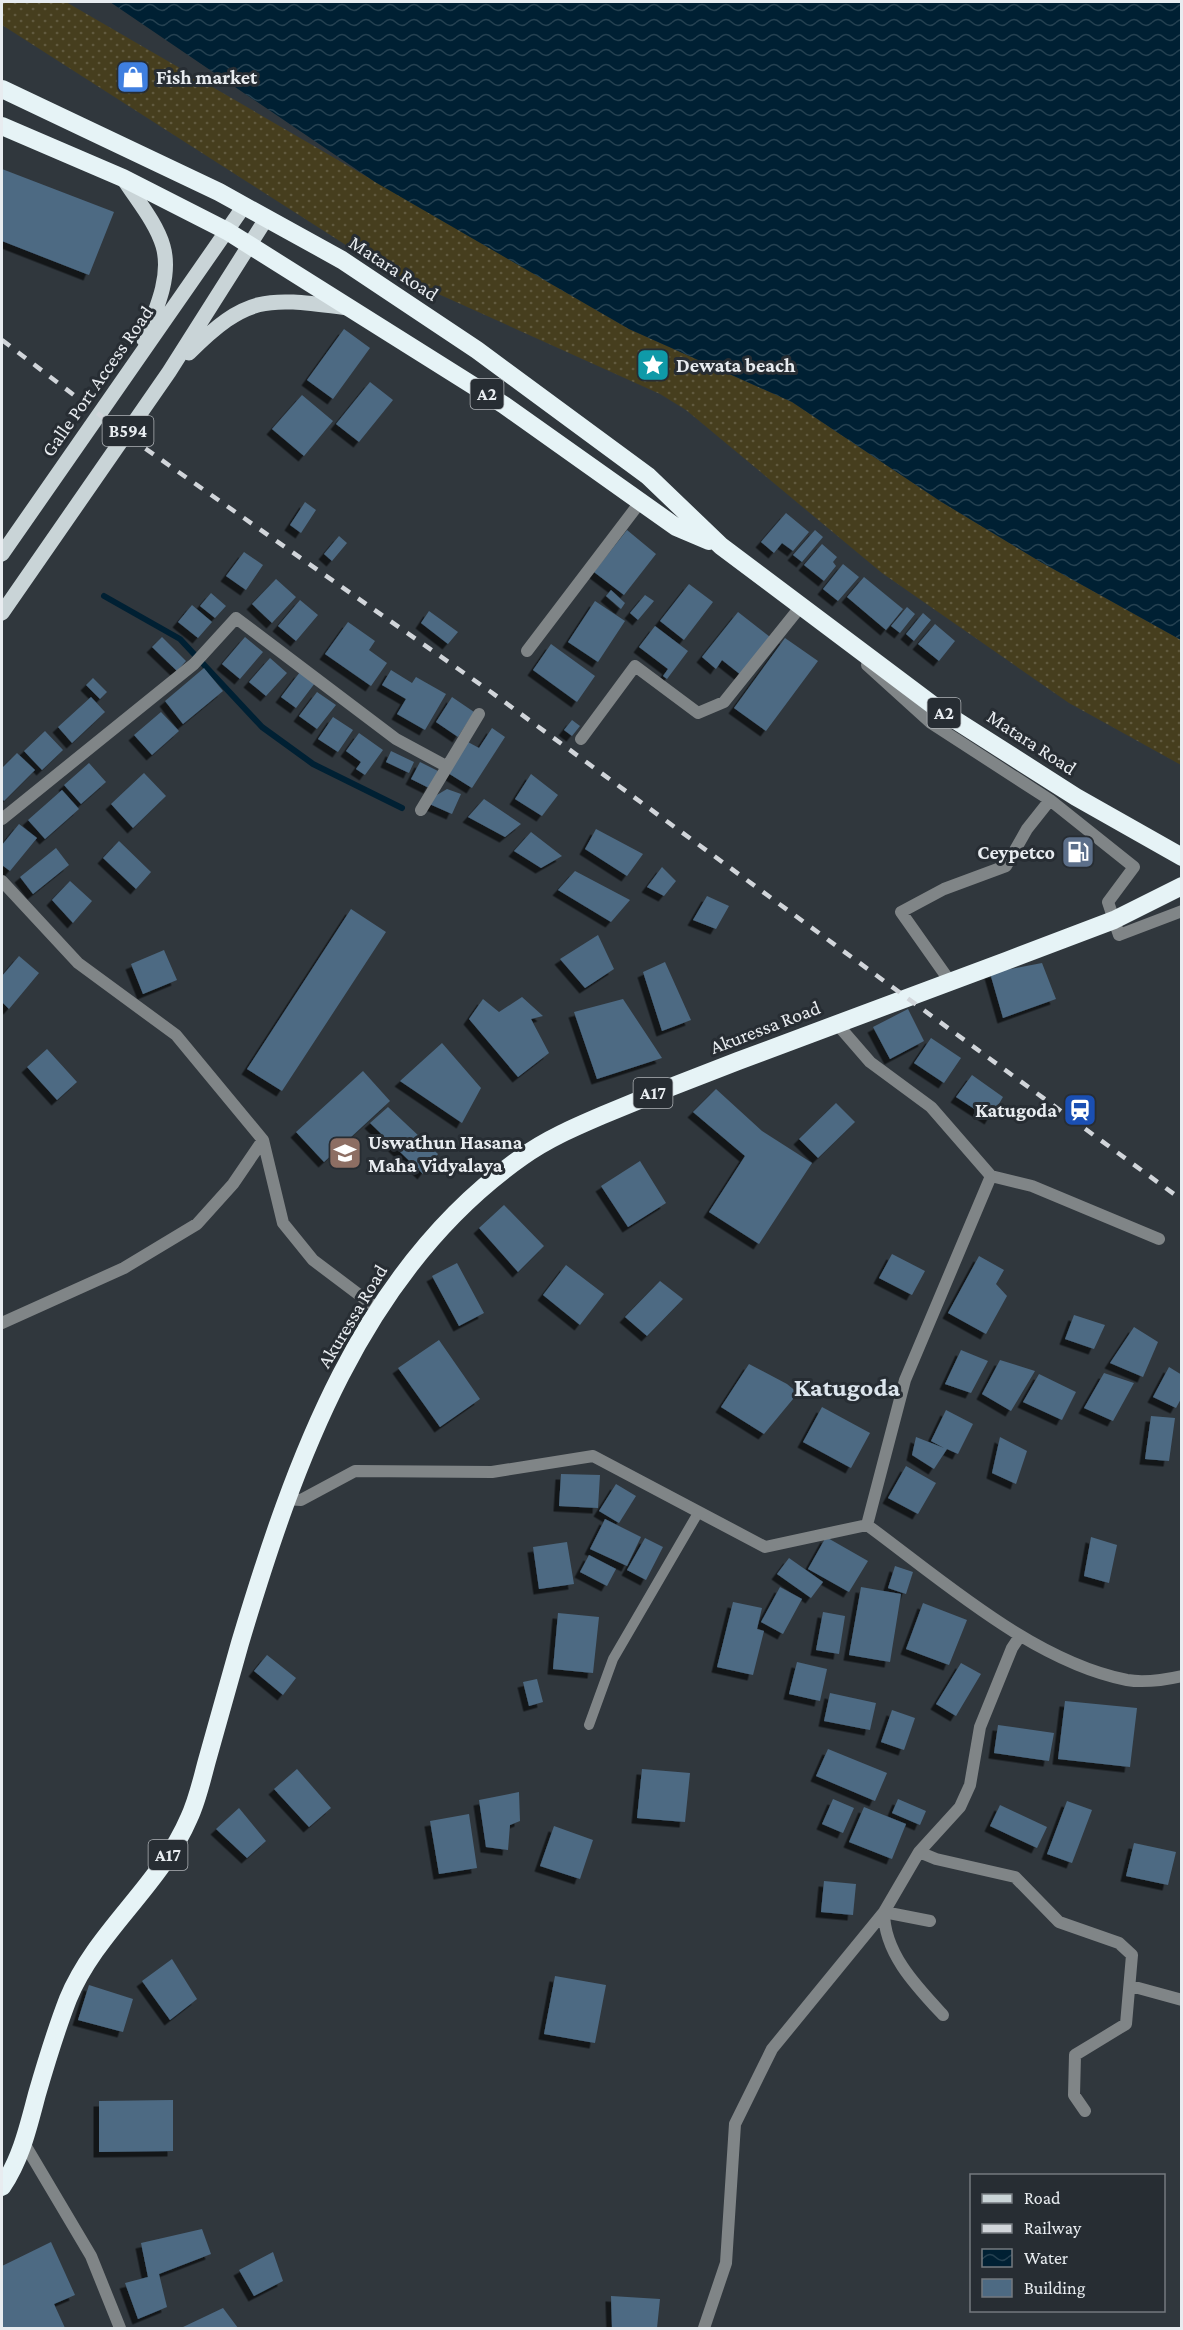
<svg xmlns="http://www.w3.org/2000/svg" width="1183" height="2330" viewBox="0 0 1183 2330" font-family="'Crimson Pro',serif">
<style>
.sand{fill:url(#sand-dots)}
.water{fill:url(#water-waves)}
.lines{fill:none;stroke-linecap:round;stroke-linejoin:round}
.stream{stroke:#002033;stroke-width:6}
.building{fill:#4d6a83;filter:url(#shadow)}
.lane{stroke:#808587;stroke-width:10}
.street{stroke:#808587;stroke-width:12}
.primary{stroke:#c9d4d7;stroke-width:15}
.highway{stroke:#e6f3f6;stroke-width:18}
.rail{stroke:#d1d5da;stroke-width:4.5;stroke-dasharray:10 10;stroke-linecap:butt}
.labels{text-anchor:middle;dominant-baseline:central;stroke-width:6;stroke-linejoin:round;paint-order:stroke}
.shield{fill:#272d33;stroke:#aeb3b7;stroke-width:1.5}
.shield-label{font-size:18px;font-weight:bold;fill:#e8ecf0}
.poi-label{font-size:20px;font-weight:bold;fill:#e8ecf0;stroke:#272d33;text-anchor:start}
.street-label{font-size:20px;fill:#e8ecf0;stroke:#272d33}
.district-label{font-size:26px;font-weight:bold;fill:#dce5ed;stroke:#272d33}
</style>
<defs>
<pattern id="sand-dots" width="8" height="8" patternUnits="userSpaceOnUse" patternTransform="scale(1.5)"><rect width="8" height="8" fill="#463e1e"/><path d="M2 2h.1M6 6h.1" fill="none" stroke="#615a3f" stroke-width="1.8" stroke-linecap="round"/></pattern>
<pattern id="water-waves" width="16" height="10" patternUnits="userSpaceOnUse" patternTransform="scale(1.5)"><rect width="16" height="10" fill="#002033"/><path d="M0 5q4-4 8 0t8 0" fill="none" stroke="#254151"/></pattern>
<filter id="shadow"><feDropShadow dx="-5.5" dy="5.5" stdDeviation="0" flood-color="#0009"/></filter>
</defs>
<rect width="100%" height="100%" fill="#30373d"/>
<path class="sand" d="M2,2H66L629,329L792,402L940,501L1039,561L1181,640V765L1069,703L882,573L686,410L660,394L385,270L2,25Z"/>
<path class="water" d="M110,2H1181V640L1039,561L940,501L792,402L629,329L375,182Z"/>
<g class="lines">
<path class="stream" d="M104,596L180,639L262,727L313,764L402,808"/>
</g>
<path class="building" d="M2,169L114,212L89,275L2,241Z
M344,329L370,348L333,399L307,380Z
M370,382L393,400L359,442L336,424Z
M302,395L333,421L304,456L272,429Z
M305,502L316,510L301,533L290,525Z
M786,513L809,532L793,551L782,543L774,553L761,542Z
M627,530L656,554L624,595L594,572Z
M815,530L823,537L802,562L793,555Z
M339,536L347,543L332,561L324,554Z
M822,544L837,557L833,562L836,566L824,581L804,565Z
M244,552L263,565L246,590L226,576Z
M843,564L859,577L838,601L823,589Z
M864,577L903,609L886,630L847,597Z
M276,579L296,597L272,623L252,604Z
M689,584L713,602L684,640L660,621Z
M611,590L625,603L621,609L606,596Z
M211,593L226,606L215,618L200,606Z
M645,595L654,601L638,620L630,613Z
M300,600L318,615L296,641L278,626Z
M595,601L625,621L598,662L568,642Z
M192,605L212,622L198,638L178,622Z
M907,607L915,614L900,633L891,626Z
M429,611L458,632L448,644L421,623Z
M738,612L770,637L741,675L722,660L716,669L702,657Z
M923,613L931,620L914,641L906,634Z
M348,622L375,641L369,650L387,663L371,686L325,654Z
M935,624L955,641L939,661L918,644Z
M655,626L688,651L667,679L663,676L668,669L639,647Z
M162,637L186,661L177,671L152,647Z
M245,637L263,652L240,679L222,664Z
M785,638L818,661L766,731L734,708Z
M551,644L595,676L577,702L533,670Z
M270,658L287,673L266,696L249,682Z
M204,668L223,691L183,724L165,701Z
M391,670L412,683L416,677L446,694L425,730L397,714L406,699L382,685Z
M300,672L315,683L296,708L281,697Z
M93,678L107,692L100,699L86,685Z
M317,692L336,705L317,729L299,716Z
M91,697L105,712L72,743L58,727Z
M452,697L474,712L458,737L436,722Z
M161,712L179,731L152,755L134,735Z
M333,717L353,730L338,752L318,739Z
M572,720L580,726L572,736L564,730Z
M492,728L505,737L472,788L448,773L468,742L479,748Z
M45,731L63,750L42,770L24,751Z
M359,733L383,750L365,775L356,769L361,762L346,751Z
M391,751L414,762L409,773L386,762Z
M17,753L35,770L4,801L2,798V768Z
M420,762L438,771L429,788L411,779Z
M89,763L106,782L81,804L64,785Z
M144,773L166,796L133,828L111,804Z
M531,774L558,795L542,816L515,799Z
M447,789L461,794L452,814L425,802Z
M62,790L79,809L45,839L28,820Z
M484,799L521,824L505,837L468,817Z
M19,824L37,838L10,871L2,865V845Z
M596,829L643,854L627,876L585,849Z
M531,832L562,856L541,868L514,851Z
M119,841L151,872L136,889L103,858Z
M56,848L69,865L33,894L20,877Z
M662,867L676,881L664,896L647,887Z
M575,871L630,900L611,922L558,890Z
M70,881L92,901L73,923L52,900Z
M707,896L729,906L716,929L693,920Z
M351,909L386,932L282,1091L247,1069Z
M598,935L614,969L585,988L560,959Z
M164,950L177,980L143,994L131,964Z
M19,956L39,973L9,1009L2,1002V976Z
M665,962L691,1020L662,1031L643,972Z
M1042,963L1056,999L1003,1018L990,973Z
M522,997L543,1016L531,1019L549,1053L518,1077L469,1019L483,999L499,1012Z
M623,999L662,1058L597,1079L574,1012Z
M908,1009L924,1041L890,1059L873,1027Z
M931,1038L961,1058L944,1083L914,1063Z
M442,1043L481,1088L462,1123L400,1081Z
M47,1049L77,1082L57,1100L27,1067Z
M363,1071L390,1101L324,1162L296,1132Z
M972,1075L1003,1097L990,1119L956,1097Z
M716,1089L762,1131L812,1163L759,1244L709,1212L745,1156L693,1112Z
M836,1103L855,1122L818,1158L799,1139Z
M388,1107L438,1154L423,1174L370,1123Z
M640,1161L666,1203L628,1227L601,1186Z
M504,1205L544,1246L518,1272L479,1228Z
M892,1254L925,1271L912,1295L879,1278Z
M979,1256L1004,1270L996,1284L1007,1296L986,1334L948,1313Z
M457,1263L484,1313L459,1326L432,1276Z
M566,1265L604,1294L580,1325L543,1295Z
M660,1281L683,1299L647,1336L625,1317Z
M1074,1315L1105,1325L1094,1349L1065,1339Z
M1134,1327L1158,1342L1143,1377L1110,1363Z
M439,1340L480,1399L440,1427L398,1368Z
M961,1350L988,1361L971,1393L945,1384Z
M1000,1360L1035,1371L1011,1411L982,1394Z
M749,1364L787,1384L798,1393L764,1434L721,1407Z
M1169,1367L1182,1375V1397L1176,1408L1153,1397Z
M1104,1373L1134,1383L1113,1421L1084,1408Z
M1039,1374L1076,1392L1062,1420L1023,1402Z
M822,1407L870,1433L851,1468L803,1442Z
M946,1410L973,1424L958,1454L947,1449L934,1469L912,1455L916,1437L944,1448L931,1441Z
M1151,1416L1175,1418L1169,1461L1145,1459Z
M1000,1437L1027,1451L1016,1484L992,1473Z
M906,1466L936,1483L918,1514L888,1498Z
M561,1474L600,1475L598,1508L559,1506Z
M616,1484L636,1496L619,1523L599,1511Z
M605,1519L641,1537L627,1566L590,1549Z
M826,1537L868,1561L849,1592L808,1569Z
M1091,1537L1117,1545L1109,1583L1084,1576Z
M645,1538L663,1547L646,1580L627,1570Z
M567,1542L574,1584L539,1589L533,1547Z
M589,1555L616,1569L607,1586L580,1572Z
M789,1558L823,1582L811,1598L777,1574Z
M895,1566L913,1572L906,1594L888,1588Z
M780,1587L802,1599L783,1634L761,1622Z
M861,1587L901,1594L890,1662L849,1655Z
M733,1602L762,1608L757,1629L764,1631L753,1675L717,1667Z
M923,1603L967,1620L949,1665L906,1649Z
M823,1612L845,1616L839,1654L816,1650Z
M558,1613L599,1617L593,1673L553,1669Z
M267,1655L296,1678L283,1695L254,1671Z
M797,1662L827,1669L820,1701L789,1694Z
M961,1663L981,1674L956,1716L936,1704Z
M537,1679L543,1702L529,1706L523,1682Z
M830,1693L876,1703L870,1730L824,1721Z
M1065,1701L1137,1708L1130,1767L1058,1759Z
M892,1710L915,1718L904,1750L881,1742Z
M998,1725L1054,1733L1049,1761L994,1753Z
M828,1749L887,1773L875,1801L816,1776Z
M297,1769L331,1808L309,1827L274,1789Z
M642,1769L690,1773L685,1822L637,1818Z
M519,1792L520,1821L510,1825L508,1850L486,1847L479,1800Z
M833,1799L854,1808L843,1833L822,1824Z
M898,1799L926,1811L920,1825L892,1813Z
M1067,1801L1092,1810L1072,1863L1047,1854Z
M1000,1805L1047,1827L1037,1848L990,1826Z
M864,1807L906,1824L892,1859L849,1842Z
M239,1808L266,1841L247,1858L216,1829Z
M469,1814L477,1868L439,1874L430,1821Z
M554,1826L593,1840L580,1879L540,1866Z
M1134,1843L1176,1852L1168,1885L1126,1876Z
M824,1881L856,1884L853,1915L821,1912Z
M172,1959L197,1999L170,2020L142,1981Z
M555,1976L606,1985L595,2043L544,2034Z
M89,1985L133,1999L123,2032L78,2020Z
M173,2100V2151L99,2152V2101Z
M202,2229L211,2254L159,2274L167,2307L138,2319L125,2283L148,2277L141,2243Z
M51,2242L75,2295L54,2304L65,2328H2V2266Z
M273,2252L283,2281L254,2296L239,2270Z
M611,2296L660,2299L657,2328H612Z
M223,2308L238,2328H181Z"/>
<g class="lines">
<path class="lane" d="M589,1725L613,1659L698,1513"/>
<path class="street" d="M527,651L641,501
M867,665L931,723L1050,800L1134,867L1108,902L1119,935L1182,911
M581,739L635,666L698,713L724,702L801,606L805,609
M421,810L479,714
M2,819L194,664L236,618L396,739L446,766
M2,881L78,963L176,1035L263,1140L283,1223L313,1260L378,1309
M949,980L901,912L944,889L1006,866L1027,829L1050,800
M837,1024L870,1062L931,1107L991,1176L1032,1186L1159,1239
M2,1323L124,1268L197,1224L233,1184L263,1140
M286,1499L301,1500L355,1471L492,1472L593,1456L765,1547L867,1525C942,1580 1034,1662 1127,1680C1145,1683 1164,1680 1182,1676
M867,1525L905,1380L991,1176
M919,1852L936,1859L1015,1877L1059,1922L1119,1943L1132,1955L1126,2024L1075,2055L1074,2095L1085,2111
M930,1921L884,1912C884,1953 916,1986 943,2015
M1131,1986L1182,2000
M24,2143L91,2256L120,2328
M704,2328L726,2263L735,2124L772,2049L884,1912L919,1852L960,1807L970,1785L980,1727L1012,1648L1020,1636"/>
<path class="primary" d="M123,178C136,199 156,222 163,246C172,277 155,312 144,340
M189,353C249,293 268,298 348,308
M2,554L244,206
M2,613L169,372L266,219"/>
<path class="highway" d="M2,89L219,192L342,260L477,350L648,476L721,546L938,709L1076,797L1182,857
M2,126L123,178L227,231L504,405L676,527L709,541
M2,2187C21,2159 28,2128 37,2094C46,2063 56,2030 68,1999C96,1931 160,1886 189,1818C198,1799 202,1778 208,1757C219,1719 229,1681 240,1643C294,1463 361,1270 522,1157C547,1139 575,1127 603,1115C648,1096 693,1078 738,1061C863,1014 989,968 1114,920L1182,886"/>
<path class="rail" d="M2,340L126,435L491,692L1182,1200"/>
</g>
<defs>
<symbol id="shop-square" viewBox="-11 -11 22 22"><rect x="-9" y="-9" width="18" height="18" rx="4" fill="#3f7fe0" stroke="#272d33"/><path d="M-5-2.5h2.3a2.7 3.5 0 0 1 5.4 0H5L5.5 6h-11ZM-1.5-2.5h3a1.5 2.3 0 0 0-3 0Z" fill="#fff"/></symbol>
<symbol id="sight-square" viewBox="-11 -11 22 22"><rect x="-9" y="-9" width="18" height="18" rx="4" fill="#0f9aa8" stroke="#272d33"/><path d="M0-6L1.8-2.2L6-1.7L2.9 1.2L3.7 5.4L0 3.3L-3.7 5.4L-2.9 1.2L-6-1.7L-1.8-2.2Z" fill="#fff"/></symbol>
<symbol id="fuel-square" viewBox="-11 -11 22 22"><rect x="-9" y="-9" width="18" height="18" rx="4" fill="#5c6f8a" stroke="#272d33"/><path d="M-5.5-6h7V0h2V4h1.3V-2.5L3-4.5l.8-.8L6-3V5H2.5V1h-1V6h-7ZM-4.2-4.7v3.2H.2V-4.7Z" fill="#fff"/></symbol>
<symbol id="station-square" viewBox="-11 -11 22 22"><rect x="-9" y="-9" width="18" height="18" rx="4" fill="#1a4fb4" stroke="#272d33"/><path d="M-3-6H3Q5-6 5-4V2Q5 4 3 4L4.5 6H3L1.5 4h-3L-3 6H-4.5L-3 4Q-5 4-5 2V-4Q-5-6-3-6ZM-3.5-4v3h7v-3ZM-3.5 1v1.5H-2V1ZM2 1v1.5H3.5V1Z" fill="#fff"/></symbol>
<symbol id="university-square" viewBox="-11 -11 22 22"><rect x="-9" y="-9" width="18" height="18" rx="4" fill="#8d6e63" stroke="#272d33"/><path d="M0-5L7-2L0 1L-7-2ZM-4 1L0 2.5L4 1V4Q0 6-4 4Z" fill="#fff"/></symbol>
</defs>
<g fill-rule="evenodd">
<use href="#shop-square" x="114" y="58" width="38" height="38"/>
<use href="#sight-square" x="634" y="346" width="38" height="38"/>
<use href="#fuel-square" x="1059" y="833" width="38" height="38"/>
<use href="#station-square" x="1061" y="1091" width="38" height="38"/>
<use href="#university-square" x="326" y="1134" width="38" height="38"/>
</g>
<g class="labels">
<g class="shield">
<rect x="470.5" y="379" width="33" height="30" rx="4.5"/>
<rect x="102.5" y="416" width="51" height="30" rx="4.5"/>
<rect x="927.5" y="698" width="33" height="30" rx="4.5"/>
<rect x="633.5" y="1078" width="39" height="30" rx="4.5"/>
<rect x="148.5" y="1840" width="39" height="30" rx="4.5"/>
</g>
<g class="shield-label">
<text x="487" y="394">A2</text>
<text x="128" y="431">B594</text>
<text x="944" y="713">A2</text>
<text x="653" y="1093">A17</text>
<text x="168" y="1855">A17</text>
</g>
<g class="poi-label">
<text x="156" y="77">Fish market</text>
<text x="676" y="365">Dewata beach</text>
<text x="1055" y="852" text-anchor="end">Ceypetco</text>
<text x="1057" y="1110" text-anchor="end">Katugoda</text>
<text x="368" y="1142">Uswathun Hasana<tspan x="368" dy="23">Maha Vidyalaya</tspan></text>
</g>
<g class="street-label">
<text transform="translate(394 268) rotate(33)">Matara Road</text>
<text transform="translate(97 381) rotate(-55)">Galle Port Access Road</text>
<text transform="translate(1032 742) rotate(33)">Matara Road</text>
<text transform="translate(765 1027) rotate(-21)">Akuressa Road</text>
<text transform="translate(352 1316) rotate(-59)">Akuressa Road</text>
</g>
<g class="district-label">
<text x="847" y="1387">Katugoda</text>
</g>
</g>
<rect width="1183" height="2330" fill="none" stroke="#e8ecf0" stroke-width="6"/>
<rect x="970" y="2174" width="195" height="138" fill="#272d33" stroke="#74797f" stroke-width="1.5"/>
<rect x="982" y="2194" width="30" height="9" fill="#c9d4d7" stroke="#74797f" stroke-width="1.5"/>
<text x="1024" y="2204" font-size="18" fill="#e8ecf0">Road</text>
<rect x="982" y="2224" width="30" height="9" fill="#d1d5da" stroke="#74797f" stroke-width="1.5"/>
<text x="1024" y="2234" font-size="18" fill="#e8ecf0">Railway</text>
<rect x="982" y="2249" width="30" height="18" fill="url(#water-waves)" stroke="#74797f" stroke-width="1.5"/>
<text x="1024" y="2264" font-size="18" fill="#e8ecf0">Water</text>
<rect x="982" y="2279" width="30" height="18" fill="#4d6a83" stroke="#74797f" stroke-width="1.5"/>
<text x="1024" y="2294" font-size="18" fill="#e8ecf0">Building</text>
</svg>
